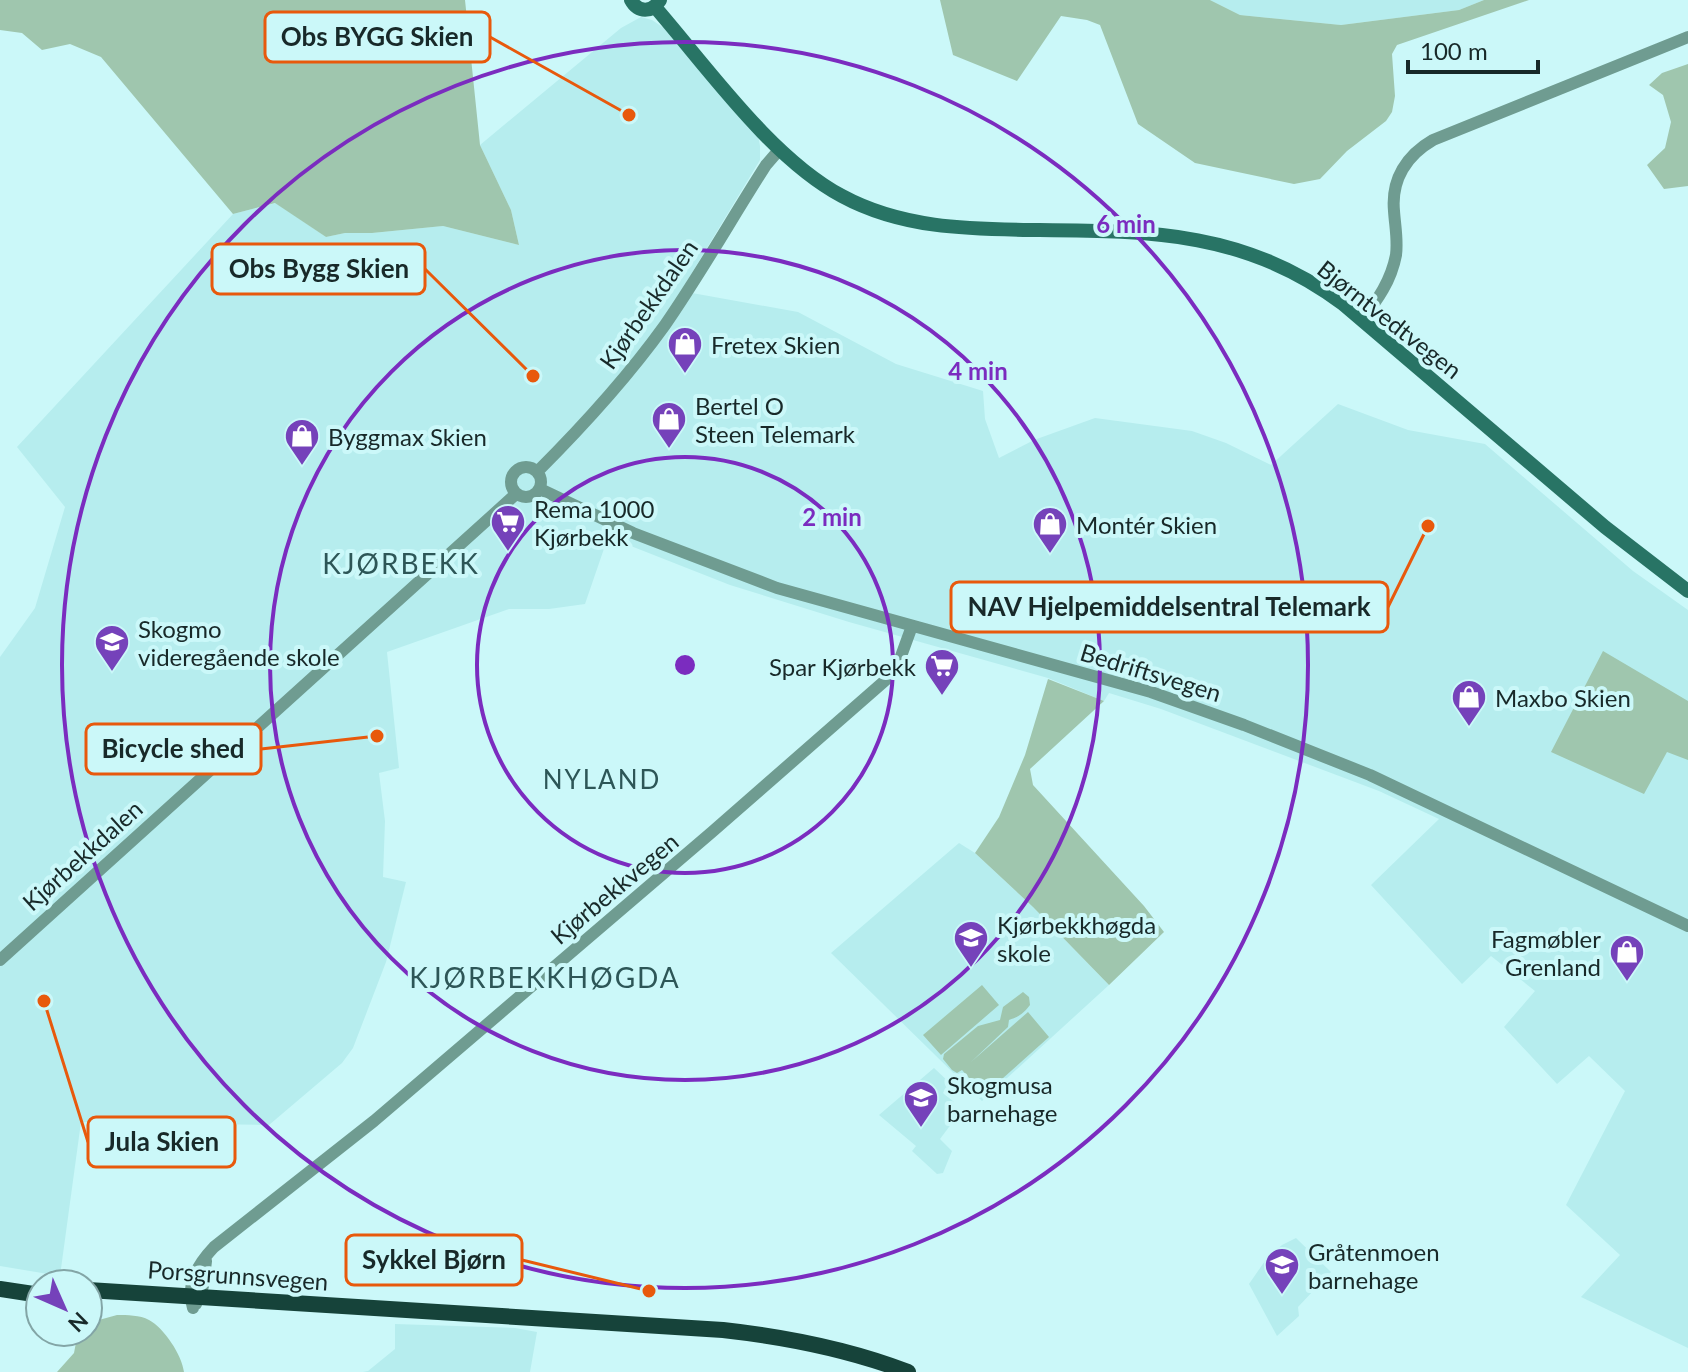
<svg xmlns="http://www.w3.org/2000/svg" width="1688" height="1372" viewBox="0 0 1688 1372" font-family="Lato,sans-serif">
<style>
.built{fill:#b6edee}
.green{fill:#9fc6ae}
.lines{fill:none;stroke-linecap:round;stroke-linejoin:round}
.tertiary{stroke:#6f9c91;stroke-width:12}
.secondary{stroke:#287465;stroke-width:14}
.trunk{stroke:#16433a;stroke-width:16}
.ring{fill:none;stroke:#7b2cbf;stroke-width:4}
.labels{text-anchor:middle;dominant-baseline:central;stroke-width:8;stroke-linejoin:round;paint-order:stroke}
.street-label{font-size:24px;fill:#182929;stroke:#cbf8f9}
.poi-label{font-size:24px;fill:#182929;stroke:#cbf8f9;text-anchor:start}
.neighbourhood-label{font-size:26px;letter-spacing:2px;fill:#2d5657;stroke:#cbf8f9}
.quarter-label{font-size:28px;letter-spacing:2px;fill:#2d5657;stroke:#cbf8f9}
.centre{fill:#7b2cbf;stroke:#cbf8f9;stroke-width:4}
.ring-label{font-size:24px;text-anchor:middle;font-weight:bold;fill:#7b2cbf;stroke:#cbf8f9;stroke-width:8;stroke-linejoin:round;paint-order:stroke}
.leader{fill:none;stroke:#e8590c;stroke-width:3}
.callout-dot{fill:#e8590c;stroke:#cbf8f9;stroke-width:3}
.callout{fill:#cbf8f9;stroke:#e8590c;stroke-width:3}
.callout-label{font-size:26px;text-anchor:middle;font-weight:bold;fill:#182929}
</style>
<rect width="100%" height="100%" fill="#cbf8f9"/>
<path class="built" d="M1210,0H1484L1459,10L1341,25L1240,15Z
M641,17L652,20L664,28L758,135L760,146V160L681,291L798,312L896,364L983,391L985,419L999,458L1034,440L1095,418L1192,431L1226,443L1271,465L1338,404L1408,430L1485,444L1633,571L1688,610V1348L1581,1297L1620,1255L1566,1205L1625,1091L1589,1056L1557,1084L1504,1027L1535,991L1491,956L1462,984L1371,885L1439,819L1379,791L1161,709L1109,693L1104,701L1048,678L849,622L730,585L608,537L585,604L549,609H509L387,652L399,768L379,773L385,821L383,877L406,882L386,962L353,1048L342,1063L269,1125L81,1122L60,1276L0,1266V657L35,608L65,507L17,447L233,214L276,203L326,237L345,233H372L443,226L519,245L511,210L480,145L621,28Z
M959,843L975,853L1033,907L1109,985L982,1101L831,953Z
M934,1068L951,1084L943,1093L954,1102L947,1110L955,1119L940,1139L952,1151L943,1173L937,1174L912,1151L916,1146L879,1115Z
M1296,1238L1331,1272L1298,1307L1299,1316L1277,1336L1249,1284L1267,1258L1282,1245Z
M395,1324L515,1328L537,1332L530,1372H363L368,1371L395,1349Z"/>
<path class="green" d="M0,0H465L480,145L511,210L519,245L443,226L372,233H345L326,237L275,203L233,214L101,57L70,44L42,50L22,33L0,30Z
M940,0H1210L1240,15L1341,25L1459,10L1484,0H1529L1397,45L1392,54L1395,96L1392,112L1386,121L1347,151L1320,179L1294,184L1195,163L1138,124L1100,25L1087,20L1061,16L1017,81L953,55Z
M1688,64V186L1664,189L1647,165L1665,148L1671,122L1663,95L1649,85L1662,73Z
M1603,651L1688,701V760L1667,752L1644,794L1551,752Z
M1048,679L1104,701L1030,769L1033,785L1144,906L1164,932L1109,985L1033,907L975,853L999,817L1025,755Z
M982,985L999,1005L941,1055L923,1035Z
M1023,992L1029,997L1030,1005C1024,1013 1019,1017 1009,1020L1008,1027L971,1062L1028,1012L1049,1037L984,1095L962,1070L957,1073L952,1070L943,1059L944,1054L978,1026L1000,1020L1003,1007Z
M117,1315C127,1315 140,1315 149,1320C164,1328 182,1355 184,1372H57L74,1353L78,1332H88V1323Z"/>
<g class="lines">
<path class="tertiary" d="M1362,320C1378,299 1391,281 1396,255C1398,240 1395,226 1394,211C1391,179 1407,155 1433,140L1688,37
M511 482a15 15 0 1 1 30 0a15 15 0 1 1-30 0Z
M537,472C583,426 627,378 665,325C701,273 732,218 766,165L779,150
M540,489L633,533L777,588L1151,692L1244,725L1370,775L1688,926
M0,960L516,494
M196,1304L203,1286L206,1261
M193,1308C186,1284 197,1265 214,1247L374,1121L712,832L888,678L900,659L912,626"/>
<path class="secondary" d="M631,0C638,13 652,13 660,0
M655,7C708,68 771,158 842,196C901,228 966,229 1031,230C1148,231 1245,230 1343,304L1605,527L1688,591"/>
<path class="trunk" d="M0,1289L40,1295
M88,1290L723,1330C786,1337 848,1349 908,1372"/>
</g>
<g class="ring">
<circle cx="685" cy="665" r="208"/>
<circle cx="685" cy="665" r="415"/>
<circle cx="685" cy="665" r="623"/>
</g>
<defs>
<symbol id="shop-pin" viewBox="-11 -11 22 30"><path d="M0 17L-7.5 6A9.5 9.5 0 1 1 7.5 6Z" fill="#7542ba" stroke="#cbf8f9"/><path d="M-5-2.5h2.3a2.7 3.5 0 0 1 5.4 0H5L5.5 6h-11ZM-1.5-2.5h3a1.5 2.3 0 0 0-3 0Z" fill="#fff"/></symbol>
<symbol id="supermarket-pin" viewBox="-11 -11 22 30"><path d="M0 17L-7.5 6A9.5 9.5 0 1 1 7.5 6Z" fill="#7542ba" stroke="#cbf8f9"/><path d="M-6-5.5h2.5l.6 2H6L4.5 2H-2.5L-4.4-4H-6ZM-1.5 3.2a1.3 1.3 0 1 0 .1 0ZM3 3.2a1.3 1.3 0 1 0 .1 0Z" fill="#fff"/></symbol>
<symbol id="school-pin" viewBox="-11 -11 22 30"><path d="M0 17L-7.5 6A9.5 9.5 0 1 1 7.5 6Z" fill="#7542ba" stroke="#cbf8f9"/><path d="M0-5L7-2L0 1L-7-2ZM-4 1L0 2.5L4 1V4Q0 6-4 4Z" fill="#fff"/></symbol>
</defs>
<g fill-rule="evenodd">
<use href="#shop-pin" x="665" y="324" width="40" height="54"/>
<use href="#shop-pin" x="649" y="399" width="40" height="54"/>
<use href="#shop-pin" x="282" y="416" width="40" height="54"/>
<use href="#supermarket-pin" x="488" y="502" width="40" height="54"/>
<use href="#shop-pin" x="1030" y="504" width="40" height="54"/>
<use href="#school-pin" x="92" y="622" width="40" height="54"/>
<use href="#supermarket-pin" x="922" y="646" width="40" height="54"/>
<use href="#shop-pin" x="1449" y="677" width="40" height="54"/>
<use href="#school-pin" x="951" y="918" width="40" height="54"/>
<use href="#shop-pin" x="1607" y="932" width="40" height="54"/>
<use href="#school-pin" x="901" y="1078" width="40" height="54"/>
<use href="#school-pin" x="1262" y="1245" width="40" height="54"/>
</g>
<g class="labels">
<g class="street-label">
<text transform="translate(648 304) rotate(-55)">Kjørbekkdalen</text>
<text transform="translate(1390 319) rotate(38)">Bjørntvedtvegen</text>
<text transform="translate(1151 672) rotate(17)">Bedriftsvegen</text>
<text transform="translate(82 855) rotate(-42)">Kjørbekkdalen</text>
<text transform="translate(614 888) rotate(-40)">Kjørbekkvegen</text>
<text transform="translate(238 1275) rotate(4)">Porsgrunnsvegen</text>
</g>
<g class="poi-label">
<text x="711" y="344">Fretex Skien</text>
<text x="695" y="405">Bertel O<tspan x="695" dy="28">Steen Telemark</tspan></text>
<text x="328" y="436">Byggmax Skien</text>
<text x="534" y="508">Rema 1000<tspan x="534" dy="28">Kjørbekk</tspan></text>
<text x="1076" y="524">Montér Skien</text>
<text x="138" y="628">Skogmo<tspan x="138" dy="28">videregående skole</tspan></text>
<text x="916" y="666" text-anchor="end">Spar Kjørbekk</text>
<text x="1495" y="697">Maxbo Skien</text>
<text x="997" y="924">Kjørbekkhøgda<tspan x="997" dy="28">skole</tspan></text>
<text x="1601" y="938" text-anchor="end">Fagmøbler<tspan x="1601" dy="28">Grenland</tspan></text>
<text x="947" y="1084">Skogmusa<tspan x="947" dy="28">barnehage</tspan></text>
<text x="1308" y="1251">Gråtenmoen<tspan x="1308" dy="28">barnehage</tspan></text>
</g>
<g class="neighbourhood-label">
<text x="602" y="779">NYLAND</text>
</g>
<g class="quarter-label">
<text x="401" y="563">KJØRBEKK</text>
<text x="545" y="977">KJØRBEKKHØGDA</text>
</g>
</g>
<circle cx="685" cy="665" r="12" class="centre"/>
<g class="ring-label">
<text x="1126" y="233">6 min</text>
<text x="978" y="380">4 min</text>
<text x="832" y="526">2 min</text>
</g>
<path class="leader" d="M629 115L490 37M533 376L425 269M1428 526L1388 607M377 736L261 749M44 1001L88 1142M649 1291L522 1260"/>
<g class="callout-dot">
<circle cx="629" cy="115" r="8"/>
<circle cx="533" cy="376" r="8"/>
<circle cx="1428" cy="526" r="8"/>
<circle cx="377" cy="736" r="8"/>
<circle cx="44" cy="1001" r="8"/>
<circle cx="649" cy="1291" r="8"/>
</g>
<g class="callout">
<rect x="265" y="12" width="225" height="50" rx="8"/>
<rect x="212" y="244" width="213" height="50" rx="8"/>
<rect x="951" y="582" width="437" height="50" rx="8"/>
<rect x="86" y="724" width="175" height="50" rx="8"/>
<rect x="88" y="1117" width="147" height="50" rx="8"/>
<rect x="346" y="1235" width="176" height="50" rx="8"/>
</g>
<g class="callout-label">
<text x="377" y="46">Obs BYGG Skien</text>
<text x="319" y="278">Obs Bygg Skien</text>
<text x="1169" y="616">NAV Hjelpemiddelsentral Telemark</text>
<text x="173" y="758">Bicycle shed</text>
<text x="162" y="1151">Jula Skien</text>
<text x="434" y="1269">Sykkel Bjørn</text>
</g>
<g transform="translate(64 1308) rotate(135)"><circle r="38" fill="#cbf8f9" stroke="#83a5a6" stroke-width="2"/>
<path d="M0-6L14 30L0 20L-14 30Z" fill="#7542ba"/>
<text y="-12" font-size="22" font-weight="bold" text-anchor="middle" fill="#182929">N</text>
</g>
<path d="M1408 60v12h130v-12" fill="none" stroke="#182929" stroke-width="4"/>
<text x="1420" y="60" font-size="24" fill="#182929" stroke="#cbf8f9" stroke-width="6" paint-order="stroke">100 m</text>
</svg>
